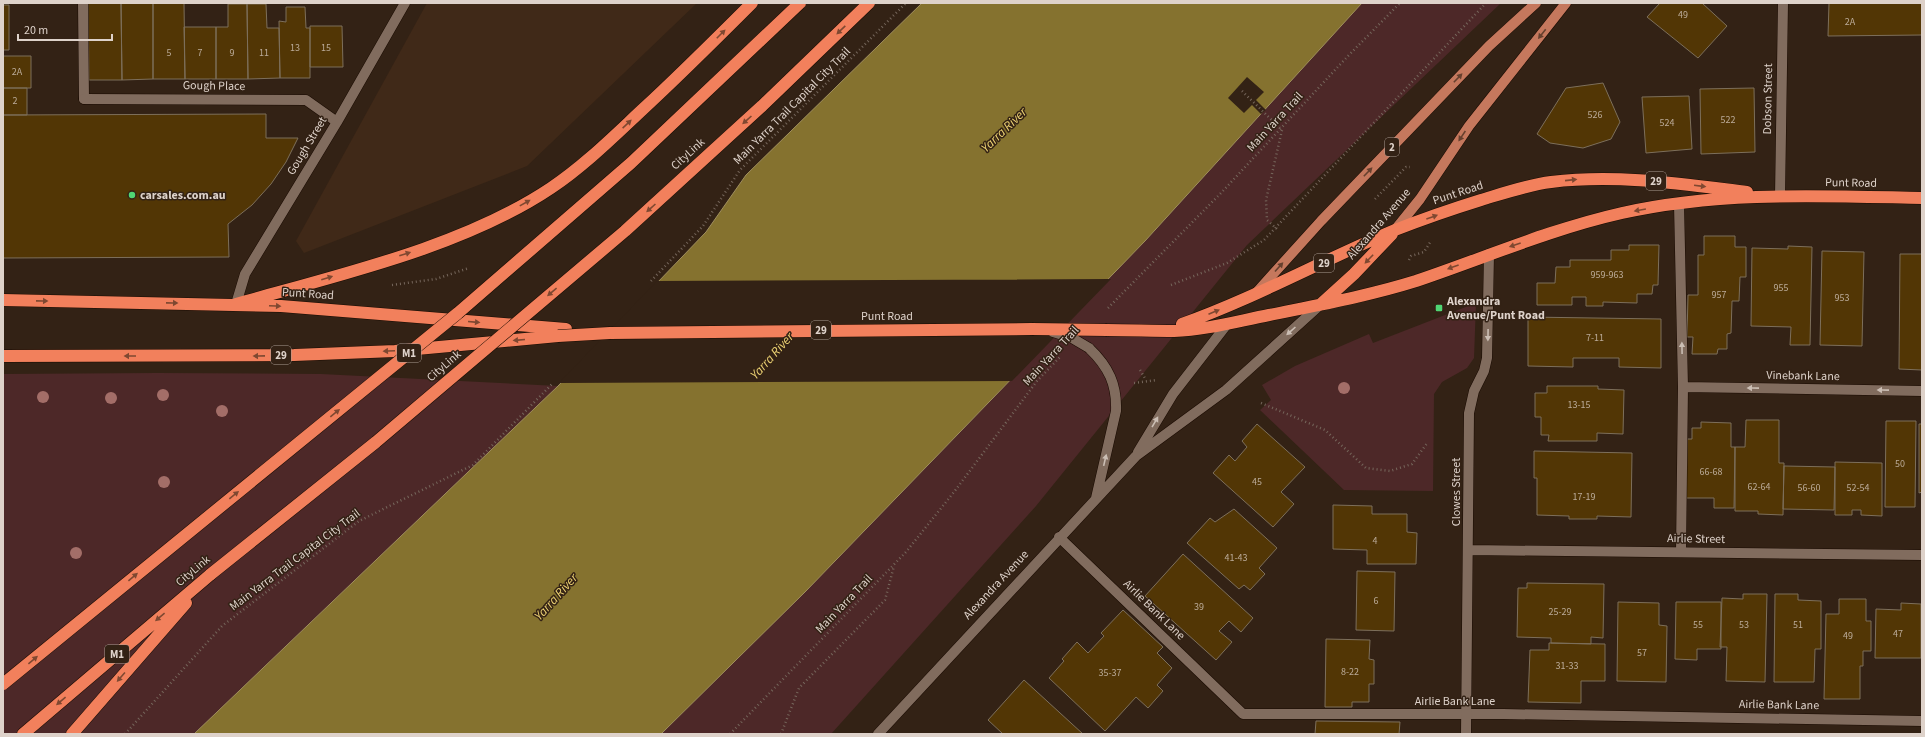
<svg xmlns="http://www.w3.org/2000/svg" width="1925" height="737" viewBox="0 0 1925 737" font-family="'Source Sans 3',sans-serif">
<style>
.built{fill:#402918}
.green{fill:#4d2828}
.water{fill:#85722f;stroke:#a08f5e}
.pier{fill:#332215}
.building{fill:#523605;stroke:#7d6f5b}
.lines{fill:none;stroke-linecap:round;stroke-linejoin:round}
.lane-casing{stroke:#1a0b02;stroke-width:11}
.street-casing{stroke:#1a0b02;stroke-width:11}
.secondary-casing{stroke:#1a0b02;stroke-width:11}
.primary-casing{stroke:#1a0b02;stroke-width:11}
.highway-casing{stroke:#1a0b02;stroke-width:13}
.path{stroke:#76675c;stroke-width:2.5;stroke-dasharray:1 3;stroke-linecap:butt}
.lane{stroke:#816c5e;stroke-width:10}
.street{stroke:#816c5e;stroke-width:10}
.secondary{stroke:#816c5e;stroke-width:10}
.primary{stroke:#c5785d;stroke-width:10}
.highway{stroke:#f2805c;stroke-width:12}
.secondary-bridge-casing{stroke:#1a0b02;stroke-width:11;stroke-linecap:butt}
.highway-bridge-casing{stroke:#1a0b02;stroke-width:13;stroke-linecap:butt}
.secondary-bridge{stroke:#816c5e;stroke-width:10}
.highway-bridge{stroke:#f2805c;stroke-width:12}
.tree{fill:#a36e68}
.oneway{fill:#7f4831}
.oneway2{fill:#66402e}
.oneway3{fill:#cbbeb4}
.poi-dot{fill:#50d674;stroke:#332215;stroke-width:1.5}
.labels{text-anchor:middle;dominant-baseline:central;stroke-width:3;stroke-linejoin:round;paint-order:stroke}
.number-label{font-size:10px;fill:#bbab99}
.shield{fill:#332215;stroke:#ab9d94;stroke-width:1}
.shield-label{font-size:11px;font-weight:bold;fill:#ded2ca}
.street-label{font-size:12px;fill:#ded2ca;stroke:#332215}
.poi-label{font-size:12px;font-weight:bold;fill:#ded2ca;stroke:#332215;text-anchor:start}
.water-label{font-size:13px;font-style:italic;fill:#eed373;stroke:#332215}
</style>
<rect width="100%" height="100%" fill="#332215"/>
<path class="built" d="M427,3H697L527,166L304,253L296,241Z"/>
<path class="green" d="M1362,3H1501L1247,245L1036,506L831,734H661L805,592L1145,241Z
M1476,303L1474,358L1467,368L1442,382L1434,394L1433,491L1344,490L1260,410L1271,400L1262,385L1295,366L1369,334L1373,343Z
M157,373L321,374L558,386L194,734H3V374Z"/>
<path class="water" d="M922,3H1362L1145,241L805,592L661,734H194L558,386L706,232L746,175Z"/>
<path class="pier" d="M1247,77L1264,92L1256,100L1266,110L1261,114L1252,105L1244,113L1228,98Z
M1111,279L1012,381L559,383L657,281Z"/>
<path class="building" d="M88,3H121L122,80H89Z
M121,3H153V79L122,80Z
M153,3H184L185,79H153Z
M1660,3H1702L1727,26L1698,58L1647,17Z
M1829,3H1922V35L1828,36Z
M228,4H247L248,79H216V27H228Z
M247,4H266L267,28H279L280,78L248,79Z
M3,5H9V50H3Z
M286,7H305L306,28H310V78H280L279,21L286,22Z
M310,26H342L343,67H310Z
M184,27H216V79H185Z
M3,56H31V88H3Z
M1603,83L1620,122L1611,139L1583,148L1550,143L1537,134L1566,88Z
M3,88H27V115H3Z
M1754,88L1755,152L1701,154L1700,89Z
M1689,96L1692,149L1646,153L1642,97Z
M266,114V138H298L286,162L271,184L252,205L228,224L229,257L3,258V115Z
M1704,236H1735V247H1746V277H1740L1739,301H1732L1731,333L1727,334V349H1718L1717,354H1692L1693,337H1687L1688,295H1698V255H1704Z
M1629,245H1659L1658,285H1653L1652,294H1637V303L1603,302V306H1586V297H1572V305H1537V283H1555L1556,267H1570V260H1611V250H1629Z
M1788,246L1812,247L1810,345H1790L1791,327L1751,326L1752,248L1788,249Z
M1822,251L1864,252L1862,346L1820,345Z
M1900,254H1922V370L1899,369Z
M1528,317L1661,319V368L1619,367V358H1573V367L1528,366Z
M1547,386H1598V389L1624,390L1623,434L1597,433V441H1548L1549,435H1541V417H1535V393H1547Z
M1746,420H1779V463H1784L1783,515L1758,514V511H1735V447H1745Z
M1886,421H1916L1915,507H1885Z
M1701,422L1731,423V447H1735L1734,508H1714V498H1686L1687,439H1692V428H1701Z
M1257,424L1305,467L1281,492L1294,504L1273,527L1213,473L1229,455L1235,461L1247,447L1242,441Z
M1919,424H1922V492L1919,493Z
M1534,451L1632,453L1631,517L1597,516V519H1569V516L1537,515V478H1534Z
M1835,462L1882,463V516L1861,515V510H1852V515H1835Z
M1784,466L1835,467L1834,510L1783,509Z
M1333,505L1372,506V514H1407V532L1417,533L1416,564H1367V550L1333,549Z
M1234,509L1277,548L1259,568L1265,574L1250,590L1244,585L1239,589L1187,543L1210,518L1215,522Z
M1183,554L1253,618L1241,632L1229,621L1219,631L1232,642L1216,660L1145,596Z
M1357,571L1395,572L1394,631L1356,630Z
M1527,583L1604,584L1603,638L1591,637V644L1551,643V638L1517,637L1518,588H1527Z
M1743,594H1767L1765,682L1726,681L1727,647H1720L1722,598L1743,599Z
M1775,594H1798V600L1821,601V649H1815L1814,682H1774Z
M1839,599H1866V621H1871V651H1863V666H1860V699H1824L1826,614H1839Z
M1618,602L1659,603V625L1667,626L1666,682L1617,681Z
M1676,602H1721V649H1697V660L1675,659Z
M1901,603L1921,604V658H1875L1876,609L1901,610Z
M1123,610L1163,647L1157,653L1172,668L1157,685L1163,691L1148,708L1136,697L1105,731L1049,678L1064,661L1062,659L1077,642L1088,653L1104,636L1101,633Z
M1326,639L1370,640L1369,659L1374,660V684H1369V702H1352V707H1325Z
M1549,643L1605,644V681H1581V703L1528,702L1530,650H1549Z
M1024,680L1083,734H1003L988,720Z
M1316,721L1400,722L1399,734H1315Z"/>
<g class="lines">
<defs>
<path id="lane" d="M83,3L84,99
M1679,204L1683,387L1681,552
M1683,387L1922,391
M1059,537L1243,714H1503L1922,721"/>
<path id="street" d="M84,99L306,100L337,122
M1780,196L1783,3
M236,304L245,274L337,122L405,3
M1469,550L1922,555
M1466,734L1469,413L1474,391L1484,371L1487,358L1489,254"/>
<path id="secondary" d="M1089,348C1109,367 1117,385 1116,411L1096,498
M1138,452L1173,394L1228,323
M878,734L1136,456L1226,390L1320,305"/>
<path id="primary" d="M1395,230L1420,199L1469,126L1566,3
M1256,293L1321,221L1489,46L1536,3"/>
<path id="highway" d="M3,300L281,306L566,329
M236,304C338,275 463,247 551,188C585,165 613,137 642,110C680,75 716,39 752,3
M1321,304L1354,274L1392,234
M1182,324C1255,298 1323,260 1395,230C1423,219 1452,209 1481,200C1504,193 1527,185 1551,182C1617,174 1682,184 1747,192
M1107,330C1130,330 1152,331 1174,331C1206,330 1238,321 1269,315C1318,305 1368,296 1416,281C1484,258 1551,229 1622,213C1720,191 1822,196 1922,198
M610,333L1032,329
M3,356L294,355L395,351L558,336
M23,734L211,574
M72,734L186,603"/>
</defs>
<use href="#lane" class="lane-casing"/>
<use href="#street" class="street-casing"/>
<use href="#secondary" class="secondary-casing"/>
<use href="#primary" class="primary-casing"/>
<use href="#highway" class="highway-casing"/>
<path class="path" d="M1242,91L1282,130L1266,200L1267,220L1277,229
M1375,199L1406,167H1410
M1409,260L1411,256L1424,252L1431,241
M651,281L703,226L740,170L906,3
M392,285L436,279L469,268
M1171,285L1227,263L1264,240L1486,3
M1108,308L1221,193L1348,56L1400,3
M1140,370L1146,380
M1134,383L1157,380
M1261,403L1325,430L1366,468L1390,471L1412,464L1428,442
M125,734L222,626L359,521L473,465L553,383
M730,734L906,552L954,492L1037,381L1060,357
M781,734L799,688L885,600L894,566"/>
<use href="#lane" class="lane"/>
<use href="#street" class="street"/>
<use href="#secondary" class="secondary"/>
<use href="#primary" class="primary"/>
<use href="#highway" class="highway"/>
<defs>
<path id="secondary-bridge" d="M1053,332L1072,338L1089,348"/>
<path id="highway-bridge" d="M1032,329L1107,330
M558,336L610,333
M211,574L376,442L625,231L762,106L869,3
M3,684L458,313L631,163L800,3"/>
</defs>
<use href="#secondary-bridge" class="secondary-bridge-casing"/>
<use href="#highway-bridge" class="highway-bridge-casing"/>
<use href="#secondary-bridge" class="secondary-bridge"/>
<use href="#highway-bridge" class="highway-bridge"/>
</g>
<g class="tree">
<circle cx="1344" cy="388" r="6"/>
<circle cx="163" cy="395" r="6"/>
<circle cx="43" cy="397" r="6"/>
<circle cx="111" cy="398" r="6"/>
<circle cx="222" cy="411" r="6"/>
<circle cx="164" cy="482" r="6"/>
<circle cx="76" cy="553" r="6"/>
</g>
<defs><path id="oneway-solid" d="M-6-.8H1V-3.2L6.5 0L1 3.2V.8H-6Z"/></defs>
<g class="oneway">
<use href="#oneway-solid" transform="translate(841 30) rotate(136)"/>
<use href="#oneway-solid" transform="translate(721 34) rotate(-45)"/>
<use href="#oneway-solid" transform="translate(747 120) rotate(138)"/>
<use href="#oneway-solid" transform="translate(627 124) rotate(-43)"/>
<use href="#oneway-solid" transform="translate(1571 180) rotate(-6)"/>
<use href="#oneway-solid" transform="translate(1700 186) rotate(7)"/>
<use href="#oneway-solid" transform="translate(525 203) rotate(-29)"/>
<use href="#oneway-solid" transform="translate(651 208) rotate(138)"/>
<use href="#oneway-solid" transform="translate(1640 210) rotate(170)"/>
<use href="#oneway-solid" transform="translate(1432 217) rotate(-20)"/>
<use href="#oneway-solid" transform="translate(1515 245) rotate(161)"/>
<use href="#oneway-solid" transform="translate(405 254) rotate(-18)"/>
<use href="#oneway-solid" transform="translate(1369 259) rotate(134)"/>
<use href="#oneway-solid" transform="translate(1453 267) rotate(160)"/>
<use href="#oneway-solid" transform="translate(327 278) rotate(-17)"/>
<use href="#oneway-solid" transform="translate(552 292) rotate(140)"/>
<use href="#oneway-solid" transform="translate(42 301) rotate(1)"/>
<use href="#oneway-solid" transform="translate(172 303) rotate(1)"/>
<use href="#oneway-solid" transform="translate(275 306) rotate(3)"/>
<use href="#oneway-solid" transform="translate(1214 312) rotate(-23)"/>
<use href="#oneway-solid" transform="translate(474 322) rotate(5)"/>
<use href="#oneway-solid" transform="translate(519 340) rotate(175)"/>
<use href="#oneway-solid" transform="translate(389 351) rotate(177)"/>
<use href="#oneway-solid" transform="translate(130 356) rotate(-180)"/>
<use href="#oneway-solid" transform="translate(259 356) rotate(179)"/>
<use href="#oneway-solid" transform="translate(335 413) rotate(-39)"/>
<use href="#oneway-solid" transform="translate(234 495) rotate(-39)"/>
<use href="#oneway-solid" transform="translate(133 577) rotate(-40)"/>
<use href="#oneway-solid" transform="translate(160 617) rotate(140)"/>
<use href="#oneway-solid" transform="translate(33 660) rotate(-40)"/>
<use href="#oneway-solid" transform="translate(121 677) rotate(131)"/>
<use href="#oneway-solid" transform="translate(61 701) rotate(140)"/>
</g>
<g class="oneway2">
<use href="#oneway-solid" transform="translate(1542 34) rotate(128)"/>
<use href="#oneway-solid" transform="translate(1458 78) rotate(-46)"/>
<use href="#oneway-solid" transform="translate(1462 136) rotate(124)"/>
<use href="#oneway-solid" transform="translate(1368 172) rotate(-46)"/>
<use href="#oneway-solid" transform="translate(1279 267) rotate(-48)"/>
</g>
<g class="oneway3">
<use href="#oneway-solid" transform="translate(1291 331) rotate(138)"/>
<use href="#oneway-solid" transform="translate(1488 335) rotate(91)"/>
<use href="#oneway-solid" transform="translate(1682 348) rotate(-91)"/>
<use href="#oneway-solid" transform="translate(1753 388) rotate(-179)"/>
<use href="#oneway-solid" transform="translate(1883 390) rotate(-179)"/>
<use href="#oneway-solid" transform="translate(1155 422) rotate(-60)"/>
<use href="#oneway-solid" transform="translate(1105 460) rotate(-77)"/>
</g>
<g class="poi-dot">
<circle cx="132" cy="195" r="4"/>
<rect x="1435" y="304" width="8" height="8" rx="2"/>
</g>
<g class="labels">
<g class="number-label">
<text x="1683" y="15">49</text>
<text x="1850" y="22">2A</text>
<text x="295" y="48">13</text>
<text x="326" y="48">15</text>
<text x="169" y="53">5</text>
<text x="200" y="53">7</text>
<text x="232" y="53">9</text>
<text x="264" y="53">11</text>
<text x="17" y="72">2A</text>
<text x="15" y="101">2</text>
<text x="1595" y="115">526</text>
<text x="1728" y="120">522</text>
<text x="1667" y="123">524</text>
<text x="1607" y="275">959-963</text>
<text x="1781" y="288">955</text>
<text x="1719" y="295">957</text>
<text x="1842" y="298">953</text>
<text x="1595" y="338">7-11</text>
<text x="1579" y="405">13-15</text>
<text x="1900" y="464">50</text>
<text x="1711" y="472">66-68</text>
<text x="1257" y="482">45</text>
<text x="1759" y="487">62-64</text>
<text x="1809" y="488">56-60</text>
<text x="1858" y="488">52-54</text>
<text x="1584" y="497">17-19</text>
<text x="1375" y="541">4</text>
<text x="1236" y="558">41-43</text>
<text x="1376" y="601">6</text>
<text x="1199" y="607">39</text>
<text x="1560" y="612">25-29</text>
<text x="1698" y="625">55</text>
<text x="1744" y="625">53</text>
<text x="1798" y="625">51</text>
<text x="1898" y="634">47</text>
<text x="1848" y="636">49</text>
<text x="1642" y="653">57</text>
<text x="1567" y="666">31-33</text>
<text x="1350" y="672">8-22</text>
<text x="1110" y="673">35-37</text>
</g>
<g class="shield">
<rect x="1385" y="138" width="14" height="18" rx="3"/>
<rect x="1646" y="172" width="20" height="18" rx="3"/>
<rect x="1314" y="254" width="20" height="18" rx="3"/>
<rect x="811" y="321" width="20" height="18" rx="3"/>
<rect x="397" y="344" width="24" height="18" rx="3"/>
<rect x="271" y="346" width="20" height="18" rx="3"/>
<rect x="105" y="645" width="24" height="18" rx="3"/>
</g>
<g class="shield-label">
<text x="1392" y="147">2</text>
<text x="1656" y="181">29</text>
<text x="1324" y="263">29</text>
<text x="821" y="330">29</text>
<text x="409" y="353">M1</text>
<text x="281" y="355">29</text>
<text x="117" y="654">M1</text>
</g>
<g class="street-label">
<text transform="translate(214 86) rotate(1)">Gough Place</text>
<text transform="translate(1768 99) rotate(-89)">Dobson Street</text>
<text transform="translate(792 106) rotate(-45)">Main Yarra Trail Capital City Trail</text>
<text transform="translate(1275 122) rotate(-47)">Main Yarra Trail</text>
<text transform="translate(307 146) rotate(-59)">Gough Street</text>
<text transform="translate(688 154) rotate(-42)">CityLink</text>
<text transform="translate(1851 183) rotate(1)">Punt Road</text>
<text transform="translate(1458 193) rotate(-18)">Punt Road</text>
<text transform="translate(1379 224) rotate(-49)">Alexandra Avenue</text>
<text transform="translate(308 294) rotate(4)">Punt Road</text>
<text x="887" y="316">Punt Road</text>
<text transform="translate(1051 356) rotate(-47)">Main Yarra Trail</text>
<text transform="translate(444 366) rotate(-41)">CityLink</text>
<text transform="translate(1803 376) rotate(1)">Vinebank Lane</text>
<text transform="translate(1456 492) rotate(-90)">Clowes Street</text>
<text transform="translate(1696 539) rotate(1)">Airlie Street</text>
<text transform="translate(295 560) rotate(-37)">Main Yarra Trail Capital City Trail</text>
<text transform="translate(193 571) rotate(-40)">CityLink</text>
<text transform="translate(996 585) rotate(-47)">Alexandra Avenue</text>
<text transform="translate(844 604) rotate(-46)">Main Yarra Trail</text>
<text transform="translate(1154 610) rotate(44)">Airlie Bank Lane</text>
<text x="1455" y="701">Airlie Bank Lane</text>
<text transform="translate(1779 705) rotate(1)">Airlie Bank Lane</text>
</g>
<g class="poi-label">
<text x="140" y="195">carsales.com.au</text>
<text x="1447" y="301">Alexandra<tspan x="1447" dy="14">Avenue/Punt Road</tspan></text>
</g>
<g class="water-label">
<text transform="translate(1004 130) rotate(-44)">Yarra River</text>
<text transform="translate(772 356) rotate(-48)">Yarra River</text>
<text transform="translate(556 597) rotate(-48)">Yarra River</text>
</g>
</g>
<rect width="1925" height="737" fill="none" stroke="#ded2ca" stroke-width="8"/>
<path d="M18 34v6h94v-6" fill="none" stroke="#ded2ca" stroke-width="2"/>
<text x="24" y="34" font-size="12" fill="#ded2ca" stroke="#332215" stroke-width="3" paint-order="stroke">20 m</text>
</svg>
